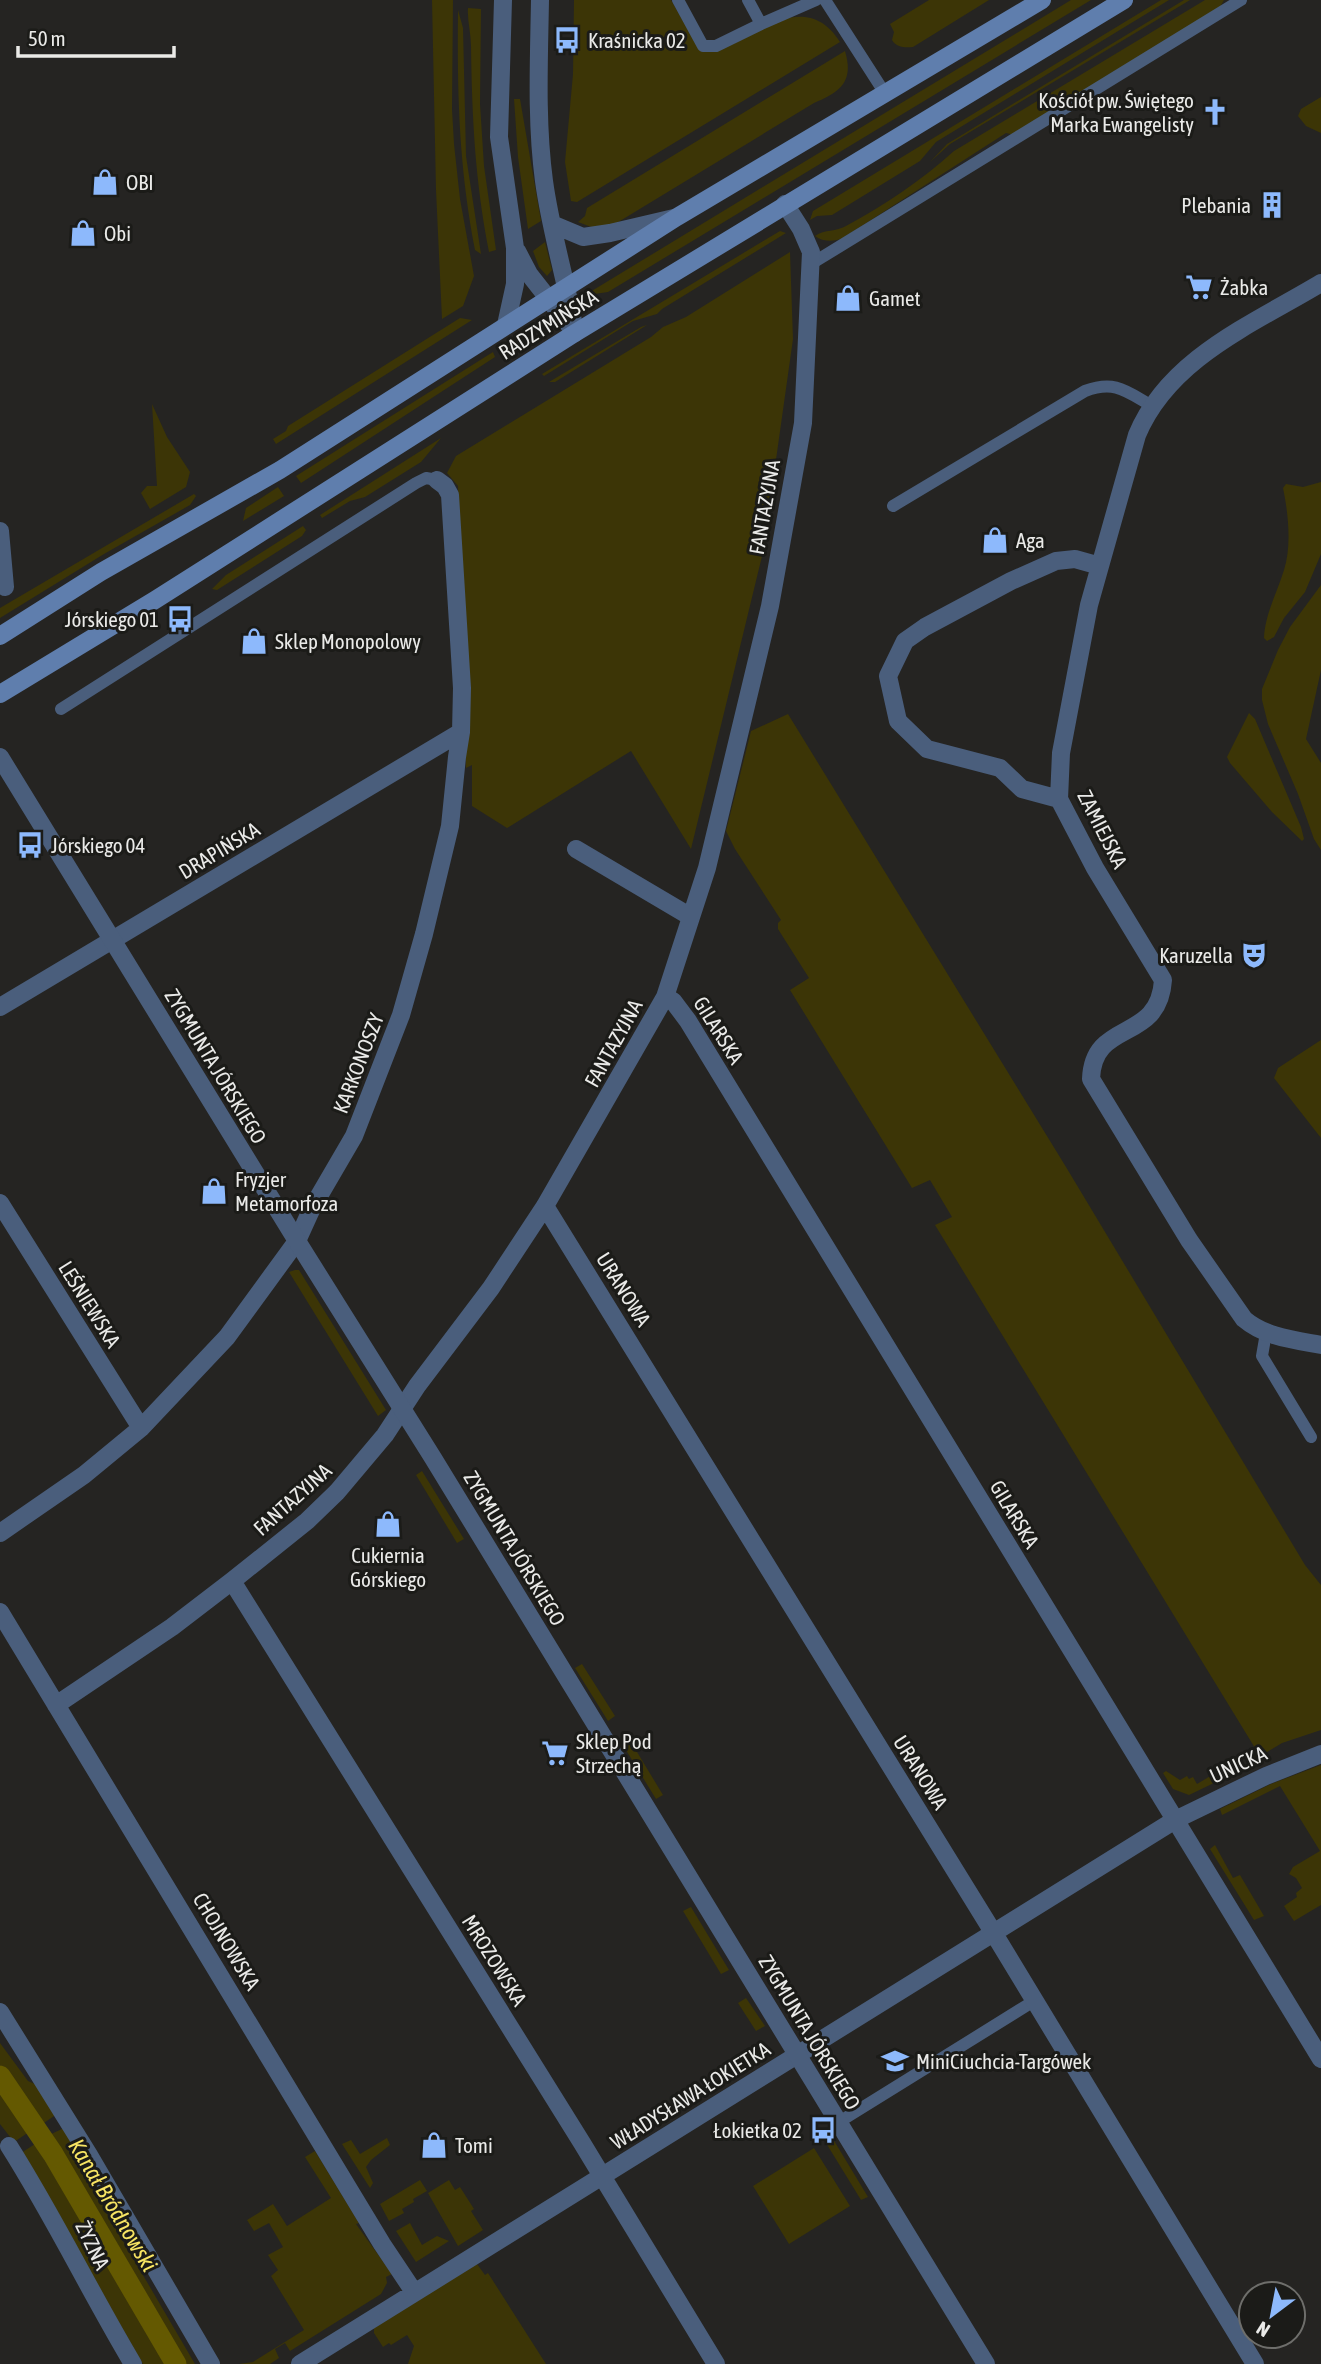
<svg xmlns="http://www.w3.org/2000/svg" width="1321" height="2364" viewBox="0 0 1321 2364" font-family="'Asap Condensed',sans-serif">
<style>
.green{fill:#3c3506}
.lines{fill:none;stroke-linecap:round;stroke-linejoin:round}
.canal{stroke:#645901;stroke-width:21}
.service{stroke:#4a5e7c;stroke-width:12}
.pedestrian{stroke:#4a5e7c;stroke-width:18}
.minor{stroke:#4a5e7c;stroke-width:18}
.tertiary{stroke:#4a5e7c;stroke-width:18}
.secondary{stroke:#5f7ead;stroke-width:18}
.labels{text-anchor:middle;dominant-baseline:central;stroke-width:6;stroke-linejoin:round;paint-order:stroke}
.poi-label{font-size:21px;fill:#eaeae8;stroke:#1b1b18;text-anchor:start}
.street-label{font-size:21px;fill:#eaeae8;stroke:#1b1b18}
.water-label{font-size:23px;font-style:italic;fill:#f7e463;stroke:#1b1b18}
</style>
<rect width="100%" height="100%" fill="#252422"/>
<path class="green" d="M432,0H453L452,109L454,144L460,199L474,276L463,306L442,319L436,190Z
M574,0H671L698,47C716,41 734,35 751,29C786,17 816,4 840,42L577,202L571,201L565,162L573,74Z
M929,0H989L913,47C904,48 896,47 892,40L894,32L890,24Z
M1071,0H1091L608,292L588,295L590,292Z
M1161,0H1169L936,142L920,161L832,215L817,216L810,220L813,211Z
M1184,0H1190L950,144L930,162L947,144Z
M1205,0H1224L1220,7L1015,135L1006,133L843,238C834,242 823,242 815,236C825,229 836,232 846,226C883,206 922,180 954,151Z
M468,8L481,9L480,104L484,166L496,250L489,252C475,181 472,118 471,46C471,33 467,20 468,8Z
M458,10L463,28L466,156L481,254L475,250C459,167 457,94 458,10Z
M845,51C854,81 841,92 814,103L615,224L594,228L578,222L585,216L587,208Z
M1321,97V133L1306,126L1298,116L1301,109Z
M514,99H520L541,221L528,229L518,157Z
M780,231L786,233L662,309L657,314L633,321L544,376L542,374Z
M545,242L552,270L547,276L539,267L533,251Z
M790,252L793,339L763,552L691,849L631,751L507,828L472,806V765L466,768L458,486L447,473L456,456L651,337L663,327L686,317Z
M460,318L472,320L276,444L273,439L286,431L288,426Z
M647,325L555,382H549L641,327Z
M493,352L495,357L301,483L296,476Z
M152,404L167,437L190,472L186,487L150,509L141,493L147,486H157Z
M441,438L421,462L365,497L350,501L322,518L320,515Z
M1321,482V554L1305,592L1284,618L1274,637L1267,641L1264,638C1265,614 1277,593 1284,570C1292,545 1288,512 1283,488L1286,484L1303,487Z
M278,487L284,496L243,521L246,508Z
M194,494L196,496L190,505L104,554L0,618V608Z
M303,526L306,530L302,536L217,590L212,589L226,575Z
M1321,585V670L1306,739L1321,763V850L1314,839L1298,794L1268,724L1262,700V689L1278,650L1290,627Z
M1249,713L1255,719L1301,827L1304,839L1302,841L1272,812L1230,763L1227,757Z
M788,714L1066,1167L1305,1565L1321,1585V1730L1282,1743L1249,1763L1245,1756L1255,1748L935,1225L952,1217L930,1180L912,1188L790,990L809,978L778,929V923L781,920L735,849L726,831L751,731Z
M1321,1040V1138L1274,1078L1278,1068Z
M295,1270H299L386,1410L378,1416L289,1272Z
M422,1471L464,1539L457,1543L416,1475Z
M582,1664L615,1716L608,1721L575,1668Z
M628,1737L663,1795L656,1799L621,1742Z
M1234,1762L1239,1771L1189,1795L1173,1789L1163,1773L1166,1771L1180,1780L1187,1776L1189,1779L1193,1777L1197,1784Z
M1321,1765V1905L1294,1921L1284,1906L1297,1897L1296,1893L1302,1888L1296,1878L1289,1874L1293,1867L1320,1851L1280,1786L1222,1815L1220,1809L1271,1784Z
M1215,1845L1233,1878L1240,1875L1264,1916L1254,1920L1210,1849Z
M691,1907L729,1970L721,1974L683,1911Z
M746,1998L765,2026L756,2031L738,2003Z
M0,2043L28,2081L37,2085L57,2114L41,2125L0,2065Z
M0,2085L29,2132L14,2142L0,2124Z
M64,2128L109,2204L106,2212L195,2364H182L171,2347L47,2136Z
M387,2138L390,2145L371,2160L366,2167L373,2183L370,2188L342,2144L351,2140L360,2154Z
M833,2139L868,2197L861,2200L826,2143Z
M35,2144L161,2355L167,2364H143L21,2153Z
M814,2148L850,2206L789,2244L753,2186Z
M315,2151L359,2223L356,2224L392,2274L386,2277L387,2283L381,2294L290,2351L285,2343L275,2349L279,2358L270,2364H239L253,2362L304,2330L271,2276L278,2270L268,2255L283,2247L269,2223L254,2231L247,2220L273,2204L287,2226L331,2198L305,2157Z
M420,2180L427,2191L413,2199L414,2202L402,2209L404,2213L389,2221L380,2204Z
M449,2180L455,2190L460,2187L474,2209L471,2211L483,2230L458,2246L428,2193Z
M410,2223L422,2245L437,2236L449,2241L416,2262L396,2231Z
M477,2264L485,2275L488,2273L546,2364H408L414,2346L407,2335L391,2345L389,2343L383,2347L374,2333V2328Z"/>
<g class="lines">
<path class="canal" d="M0,2076L53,2154L176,2364"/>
<path class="service" d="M678,0L703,46H716L761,24
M748,0L761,24L816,0
M825,0L886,95
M811,264L1241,0
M893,506L1085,391C1115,380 1126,391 1152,406
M61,709L416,483L426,478L437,480
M1266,1333L1262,1356L1311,1437
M839,2122L1034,2001"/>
<path class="pedestrian" d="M9,2146C54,2217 90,2292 133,2364"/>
<path class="minor" d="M1321,283C1253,324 1169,358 1137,435L1089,605L1061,753L1059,799L1095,868L1163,980C1159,1044 1093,1018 1091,1079L1189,1240L1244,1319C1265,1337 1294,1340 1321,1345
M0,531L5,587
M1059,799L1022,789L1000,768L927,749L898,721L888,676L905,641L925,627L1011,581L1056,561L1075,559L1100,566
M576,849L691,917
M665,997L673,1001L688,1021L1321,2059
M0,1007L461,732
M0,1203L141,1428
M545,1206L993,1932L1255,2364
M0,1533L84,1475L141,1428L227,1337L297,1241L312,1208L354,1136L401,1015L424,934L450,826L457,757L461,732L462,688L450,495L445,486L437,480
M232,1581L582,2143L716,2364
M0,1612L382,2244L414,2292
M56,1705L172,1627L232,1581L307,1521L337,1492L385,1435L417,1386L491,1288L545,1206L665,997L707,868L770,606L803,423L811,252L801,229L785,204
M0,2012L89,2155L211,2364
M300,2364L1175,1820L1266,1776L1321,1754"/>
<path class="tertiary" d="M503,0L499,137L515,248V284L506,325
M540,0C539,60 536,121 544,181C551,233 567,282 575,333
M552,224L583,237L610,233L674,218
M517,251L529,274L573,330
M0,757L297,1241L433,1458L986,2364"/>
<path class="secondary" d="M0,636L101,572L280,470L677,217L1042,0
M0,694L155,600L575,333L1124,0"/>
</g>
<defs>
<symbol id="bus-bare" viewBox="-9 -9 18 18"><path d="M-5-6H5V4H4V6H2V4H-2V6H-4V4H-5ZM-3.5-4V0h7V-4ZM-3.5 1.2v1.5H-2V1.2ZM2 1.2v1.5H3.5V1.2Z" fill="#8db9fc" stroke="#1b1b18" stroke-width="2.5" paint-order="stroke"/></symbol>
<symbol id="church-bare" viewBox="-9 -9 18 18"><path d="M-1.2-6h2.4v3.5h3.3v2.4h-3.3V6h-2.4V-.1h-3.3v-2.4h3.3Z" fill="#8db9fc" stroke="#1b1b18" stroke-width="2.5" paint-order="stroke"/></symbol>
<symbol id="shop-bare" viewBox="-9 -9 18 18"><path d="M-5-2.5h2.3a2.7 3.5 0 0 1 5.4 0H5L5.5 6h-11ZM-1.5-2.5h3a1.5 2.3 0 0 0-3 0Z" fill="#8db9fc" stroke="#1b1b18" stroke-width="2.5" paint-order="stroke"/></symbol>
<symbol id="building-bare" viewBox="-9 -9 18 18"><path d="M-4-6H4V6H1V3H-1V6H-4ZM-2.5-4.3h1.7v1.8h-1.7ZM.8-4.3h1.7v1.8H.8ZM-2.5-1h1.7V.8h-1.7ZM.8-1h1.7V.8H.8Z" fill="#8db9fc" stroke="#1b1b18" stroke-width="2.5" paint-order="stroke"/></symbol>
<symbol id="supermarket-bare" viewBox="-9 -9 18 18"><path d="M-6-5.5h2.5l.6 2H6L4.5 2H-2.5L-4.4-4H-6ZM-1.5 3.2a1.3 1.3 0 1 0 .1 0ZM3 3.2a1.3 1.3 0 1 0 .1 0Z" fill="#8db9fc" stroke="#1b1b18" stroke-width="2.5" paint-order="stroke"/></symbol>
<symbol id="theatre-bare" viewBox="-9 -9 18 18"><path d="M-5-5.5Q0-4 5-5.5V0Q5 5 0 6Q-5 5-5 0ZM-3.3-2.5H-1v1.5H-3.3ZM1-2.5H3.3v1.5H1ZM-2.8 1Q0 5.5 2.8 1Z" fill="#8db9fc" stroke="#1b1b18" stroke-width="2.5" paint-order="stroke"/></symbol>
<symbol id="school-bare" viewBox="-9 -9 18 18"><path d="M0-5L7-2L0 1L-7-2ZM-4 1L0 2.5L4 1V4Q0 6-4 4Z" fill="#8db9fc" stroke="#1b1b18" stroke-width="2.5" paint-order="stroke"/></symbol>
</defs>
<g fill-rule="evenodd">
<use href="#bus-bare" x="548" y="21" width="38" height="38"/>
<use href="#church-bare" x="1196" y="93" width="38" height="38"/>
<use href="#shop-bare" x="86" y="163" width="38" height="38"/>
<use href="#building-bare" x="1253" y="186" width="38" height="38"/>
<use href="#shop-bare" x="64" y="214" width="38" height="38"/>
<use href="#supermarket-bare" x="1180" y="268" width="38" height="38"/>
<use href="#shop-bare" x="829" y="279" width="38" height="38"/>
<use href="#shop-bare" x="976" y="521" width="38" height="38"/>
<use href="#bus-bare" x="161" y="600" width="38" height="38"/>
<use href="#shop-bare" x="235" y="622" width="38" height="38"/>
<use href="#bus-bare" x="11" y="826" width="38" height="38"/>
<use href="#theatre-bare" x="1235" y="936" width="38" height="38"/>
<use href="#shop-bare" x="195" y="1172" width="38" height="38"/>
<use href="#shop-bare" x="369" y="1505" width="38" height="38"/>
<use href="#supermarket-bare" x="536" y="1734" width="38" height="38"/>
<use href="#school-bare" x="876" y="2042" width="38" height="38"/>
<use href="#bus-bare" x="804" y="2111" width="38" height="38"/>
<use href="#shop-bare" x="415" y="2126" width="38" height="38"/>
</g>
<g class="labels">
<g class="poi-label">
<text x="588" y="40">Kraśnicka 02</text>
<text x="1194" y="100" text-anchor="end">Kościół pw. Świętego<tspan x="1194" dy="24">Marka Ewangelisty</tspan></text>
<text x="126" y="182">OBI</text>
<text x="1251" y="205" text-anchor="end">Plebania</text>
<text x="104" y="233">Obi</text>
<text x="1220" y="287">Żabka</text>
<text x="869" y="298">Gamet</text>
<text x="1016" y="540">Aga</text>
<text x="159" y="619" text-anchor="end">Jórskiego 01</text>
<text x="275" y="641">Sklep Monopolowy</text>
<text x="51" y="845">Jórskiego 04</text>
<text x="1233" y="955" text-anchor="end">Karuzella</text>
<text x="235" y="1179">Fryzjer<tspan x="235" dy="24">Metamorfoza</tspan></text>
<text x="388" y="1555" text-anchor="middle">Cukiernia<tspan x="388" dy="24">Górskiego</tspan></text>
<text x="576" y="1741">Sklep Pod<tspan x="576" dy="24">Strzechą</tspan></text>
<text x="916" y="2061">MiniCiuchcia-Targówek</text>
<text x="802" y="2130" text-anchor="end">Łokietka 02</text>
<text x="455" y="2145">Tomi</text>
</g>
<g class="street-label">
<text transform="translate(548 324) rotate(-32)">RADZYMIŃSKA</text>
<text transform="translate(764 507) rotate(-80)">FANTAZYJNA</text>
<text transform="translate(1103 829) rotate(63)">ZAMIEJSKA</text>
<text transform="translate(219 850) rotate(-31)">DRAPIŃSKA</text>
<text transform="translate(719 1030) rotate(58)">GILARSKA</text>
<text transform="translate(613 1043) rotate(-61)">FANTAZYJNA</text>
<text transform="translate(358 1063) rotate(-69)">KARKONOSZY</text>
<text transform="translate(216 1066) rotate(59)">ZYGMUNTA JÓRSKIEGO</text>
<text transform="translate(624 1289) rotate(58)">URANOWA</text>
<text transform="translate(90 1304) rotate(58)">LEŚNIEWSKA</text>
<text transform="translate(292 1499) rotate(-42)">FANTAZYJNA</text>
<text transform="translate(1015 1514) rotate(59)">GILARSKA</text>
<text transform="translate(515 1548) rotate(59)">ZYGMUNTA JÓRSKIEGO</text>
<text transform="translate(1238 1764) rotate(-25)">UNICKA</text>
<text transform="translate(921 1772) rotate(58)">URANOWA</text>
<text transform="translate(227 1941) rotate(59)">CHOJNOWSKA</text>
<text transform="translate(495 1960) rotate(58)">MROZOWSKA</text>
<text transform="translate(810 2032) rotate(59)">ZYGMUNTA JÓRSKIEGO</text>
<text transform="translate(690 2095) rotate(-32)">WŁADYSŁAWA ŁOKIETKA</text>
<text transform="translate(93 2245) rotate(64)">ŻYZNA</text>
</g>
<g class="water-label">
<text transform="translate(113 2205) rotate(59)">Kanał Bródnowski</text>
</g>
</g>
<g transform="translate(1272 2315) rotate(212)"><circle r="33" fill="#1b1b18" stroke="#6e6e6b" stroke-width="2"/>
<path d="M0-5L12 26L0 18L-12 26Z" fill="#8db9fc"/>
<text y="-10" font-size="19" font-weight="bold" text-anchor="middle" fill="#eaeae8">N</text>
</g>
<path d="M18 46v10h156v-10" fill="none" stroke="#eaeae8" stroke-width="3.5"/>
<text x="28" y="46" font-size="21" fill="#eaeae8" stroke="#1b1b18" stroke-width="5" paint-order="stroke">50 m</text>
</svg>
